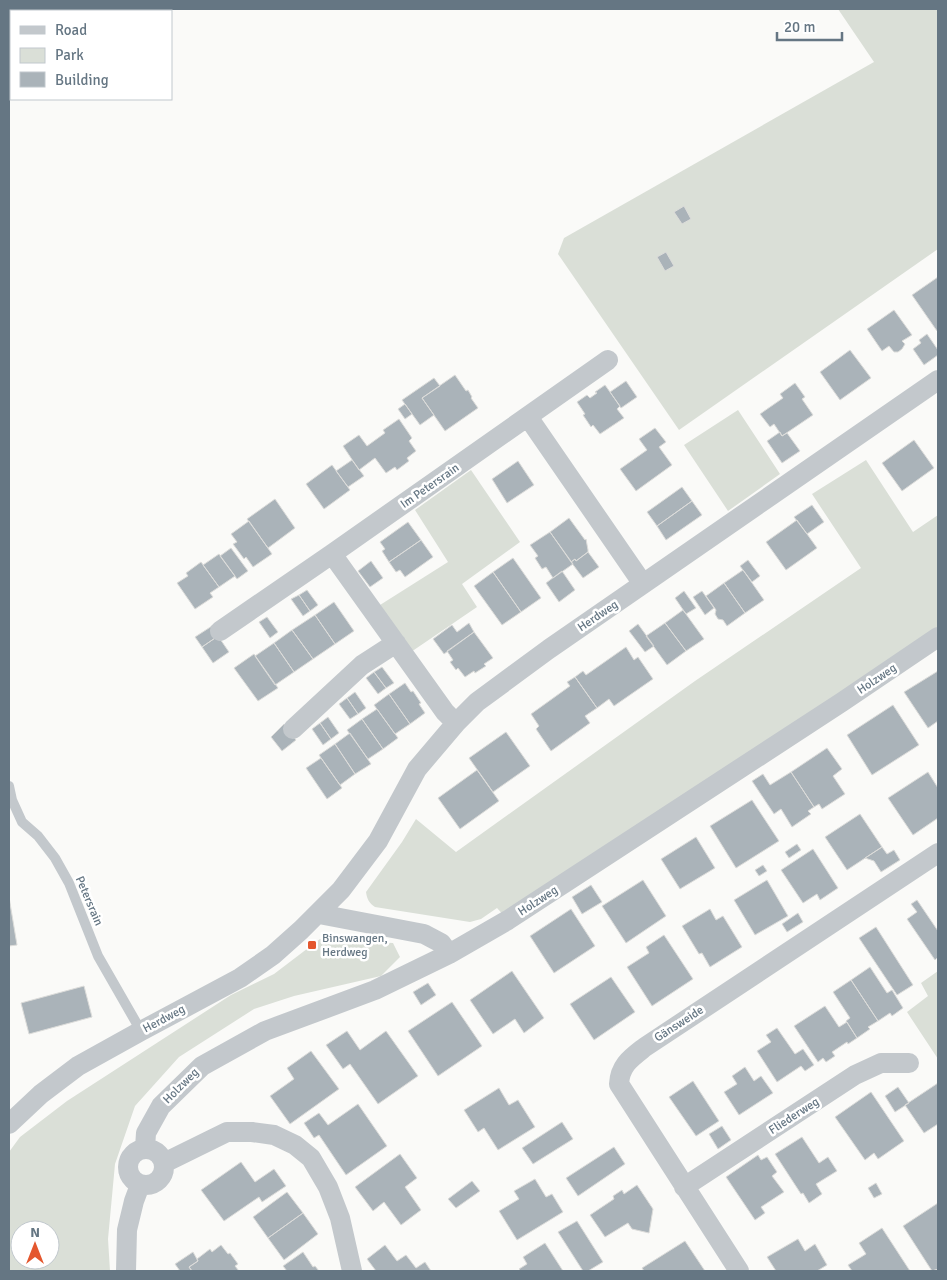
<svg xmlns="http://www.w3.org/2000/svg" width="947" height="1280" viewBox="0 0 947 1280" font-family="Signika,sans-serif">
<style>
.green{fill:#dadfd7;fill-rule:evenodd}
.building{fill:#aab3b9;stroke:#dcdcda}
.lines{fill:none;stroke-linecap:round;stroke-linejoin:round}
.service{stroke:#c3c8cc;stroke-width:10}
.minor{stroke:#c3c8cc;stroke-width:20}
.poi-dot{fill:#e4572e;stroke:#fff;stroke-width:2}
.labels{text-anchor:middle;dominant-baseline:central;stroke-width:5;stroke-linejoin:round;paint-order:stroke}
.street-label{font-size:12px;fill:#657683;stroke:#fff}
.poi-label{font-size:12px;fill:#657683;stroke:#fff;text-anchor:start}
</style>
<rect width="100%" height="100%" fill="#fafaf8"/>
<path class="green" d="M838,9H938V249L679,430L558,254L564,238L874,62Z
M738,410L780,474L728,511L684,445Z
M866,460L913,532L938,515V637L508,920L497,908L481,919L470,922L375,907C369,903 367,899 366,892L402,842L416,819L456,852L695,681L861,568L812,494Z
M471,470L520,542L462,584L477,607L411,652L380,605L448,562L415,510Z
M320,939L393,943L400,957L381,976L294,996L254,1009L179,1057L135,1106L115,1164L108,1239L110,1271H9V1152L20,1137L67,1101L231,995L274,974ZM20,1230H50V1260H20Z
M938,971V1059L907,1012L928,996L921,983Z"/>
<path class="building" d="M684,206L691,219L682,224L674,212Z
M666,252L674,266L665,271L657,257Z
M938,277V330L937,331L912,295Z
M894,310L912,335L902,341L905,344L902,349L898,352H894L889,346L882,351L867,329Z
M927,334L938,350V355L924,365L913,349L921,343L919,340Z
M850,350L871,378L840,400L820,372Z
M455,375L466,391L468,390L472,397L471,398L478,408L445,431L422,398Z
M434,378L440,386L422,398L434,415L420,425L402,400Z
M626,381L637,397L621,408L610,392Z
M795,383L805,397L802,399L813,415L782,436L774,424L770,427L760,414L783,398L780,394Z
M605,385L620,406L617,409L624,418L600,434L593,425L591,427L583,415L585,414L577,402L587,395L590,398L597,393L595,392Z
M405,404L412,414L405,419L398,409Z
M399,419L412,438L409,441L416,451L407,458L409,461L397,470L395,467L386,473L375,458L359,470L343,446L359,435L367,446L385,433L383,430Z
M655,428L666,442L659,447L672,465L636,491L620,469L647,450L639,439Z
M780,432L782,436L787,433L800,451L782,463L767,441Z
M914,440L934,468L902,491L882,463Z
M352,460L364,476L348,487L336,471Z
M518,461L534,485L507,503L492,479Z
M332,465L350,490L324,509L306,484Z
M682,487L692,501L657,526L647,512Z
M275,499L295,528L268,548L247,519Z
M692,501L702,515L666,540L657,526Z
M812,505L824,522L807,534L794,517Z
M569,518L585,540L586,539L588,550V552L576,561L575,559L571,562L550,532Z
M797,520L817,548L786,570L766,542Z
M249,521L272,554L253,567L246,557L244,559L233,544L237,542L231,534Z
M408,522L421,540L389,562L382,551L385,549L380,542Z
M550,532L573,564L553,578L546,567L542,569L535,558L538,556L530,545Z
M421,540L433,557L405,577L400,570L396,572L389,562Z
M231,548L248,571L237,579L220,556Z
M588,552L599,567L583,578L571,562L575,559L576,561Z
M219,554L235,576L219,587L203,565Z
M513,558L541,598L521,612L493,572Z
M748,560L760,576L752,582L740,566Z
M371,561L383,578L370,587L358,571Z
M201,562L219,587L210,593L213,597L195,609L177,583L188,576L186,573Z
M743,570L764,600L745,613L724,583Z
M562,571L575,590L559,602L546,583Z
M493,572L521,612L502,625L474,586Z
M724,583L745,613L727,626L723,620L718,619L715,614L716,610L706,596Z
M307,590L318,605L310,611L299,595Z
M684,591L696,608L686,614L675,598Z
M702,591L714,608L705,615L693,597Z
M299,595L310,611L303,616L291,599Z
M334,602L354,631L335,644L315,615Z
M683,610L704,639L686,651L665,623Z
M315,615L335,644L313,659L292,630Z
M267,617L278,632L270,638L259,622Z
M469,623L474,632L444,654L433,639L452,625L457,632Z
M665,623L686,651L667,665L646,636Z
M638,624L654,646L645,652L629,631Z
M212,626L218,636L202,647L195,637Z
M292,630L313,659L294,672L274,643Z
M474,632L493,658L484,664L486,666L475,673L474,671L465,677L458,668L456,670L450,662L453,660L447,651Z
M218,636L229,652L213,663L202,647Z
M274,643L294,672L275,685L255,656Z
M626,647L634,660L638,657L653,679L614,706L609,699L597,708L575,677L583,671L586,675Z
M254,654L278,688L258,701L234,668Z
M382,667L394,683L386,688L374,672Z
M938,671V721L928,728L904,692Z
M374,672L386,688L378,694L366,678Z
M575,677L597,708L585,716L590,723L551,751L536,729L539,726L531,714L570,686L567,682Z
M405,683L411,692L413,691L421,703L419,704L425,713L410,724L389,694Z
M355,692L366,708L358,714L347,698Z
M389,694L410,724L395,734L374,705Z
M347,698L358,714L350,719L339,704Z
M893,705L919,745L872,775L847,735Z
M377,709L398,738L383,749L362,719Z
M328,717L339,733L331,739L320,723Z
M362,719L383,749L368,759L347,730Z
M320,723L331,739L323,745L312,729Z
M284,724L296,740L282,751L271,737Z
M506,732L530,766L493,792L469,758Z
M350,733L371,764L355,774L335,744Z
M335,744L355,774L340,785L319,755Z
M827,748L842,769L833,776L845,794L822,809L819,804L814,807L791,772Z
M321,758L342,788L327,799L306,768Z
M477,770L499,801L460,829L438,798Z
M791,772L814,807L808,811L811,814L792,827L781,809L774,814L752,781L763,774L770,785Z
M928,772L938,788V818L913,835L888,798Z
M752,800L779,841L736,868L710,826Z
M860,814L882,847L847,870L825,837Z
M696,837L715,868L680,889L661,859Z
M797,844L801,850L789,858L785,852Z
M882,847L887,854L894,850L900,860L881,872L874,861L865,858Z
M813,849L838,888L820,900L817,894L803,903L781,870Z
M763,865L767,871L759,876L755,870Z
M643,880L666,916L626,943L602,906Z
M767,880L788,916L755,935L734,900Z
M591,885L602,902L582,914L572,897Z
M9,897L17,945L9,946Z
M917,900L938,931V957L935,960L907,919L917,912L911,904Z
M571,909L595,946L554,973L530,936Z
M710,909L716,920L723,916L742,947L710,967L702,953L699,954L682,926Z
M798,913L803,922L787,932L782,924Z
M876,927L913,985L897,995L859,938Z
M664,935L693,979L652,1006L627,967L649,953L646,947Z
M870,967L887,993L892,990L903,1008L892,1016L890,1013L878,1021L851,980Z
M512,971L544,1018L524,1033L515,1019L493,1034L470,1000Z
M611,977L635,1012L594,1040L570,1004Z
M851,980L878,1021L868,1027L870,1029L857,1038L846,1021L850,1018L833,992Z
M428,983L436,995L421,1005L413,992Z
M84,986L92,1017L29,1034L21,1003Z
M452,1002L482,1046L438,1076L408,1031Z
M825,1006L839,1027L847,1022L857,1038L848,1044L847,1042L832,1052L835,1056L826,1062L823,1058L818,1062L794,1026Z
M777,1028L795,1054L803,1049L814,1065L805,1071L801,1066L777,1082L757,1051L771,1042L766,1035Z
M347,1031L360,1050L386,1031L418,1076L378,1104L350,1064L343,1069L326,1045Z
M311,1051L339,1089L290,1124L270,1096L294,1079L287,1068Z
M745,1067L754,1081L761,1076L773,1093L739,1115L724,1092L737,1084L732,1076Z
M693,1081L719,1121L696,1136L669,1097Z
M938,1083V1124L924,1133L905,1105Z
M898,1087L909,1103L895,1112L885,1096Z
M499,1088L509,1105L518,1100L535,1127L498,1150L484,1128L478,1132L464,1110Z
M871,1092L904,1141L878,1159L874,1153L865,1160L835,1117Z
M358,1104L387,1146L346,1175L319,1135L314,1138L304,1123L319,1113L328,1125Z
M562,1122L573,1139L533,1164L522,1148Z
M722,1126L731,1140L718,1149L709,1134Z
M802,1137L819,1163L828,1157L837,1171L816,1184L822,1194L809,1203L803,1193L801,1194L775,1154Z
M614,1147L625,1164L578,1196L566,1178Z
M400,1154L417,1178L405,1187L421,1210L401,1225L384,1202L373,1211L355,1187Z
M758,1155L761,1160L767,1157L777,1172L772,1176L784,1192L761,1207L765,1213L755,1220L726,1177Z
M241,1162L255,1182L274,1169L286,1186L262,1202L259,1197L224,1221L201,1190Z
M535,1179L546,1197L552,1194L563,1212L517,1240L499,1211L519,1199L514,1191Z
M472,1181L480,1191L456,1208L448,1199Z
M876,1183L882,1194L874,1198L868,1188Z
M637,1185L653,1209L649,1233L632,1229L628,1223L605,1237L590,1215L614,1199L613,1196L622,1190L624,1194Z
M287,1192L303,1213L268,1238L253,1217Z
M938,1203V1269L932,1271L903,1226Z
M303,1213L318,1234L284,1260L268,1238Z
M577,1221L603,1262L588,1271H583L558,1232Z
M882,1228L910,1271H852L848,1265L866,1254L859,1243Z
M798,1239L805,1251L815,1244L827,1265L817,1271H776L767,1257Z
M685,1241L705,1271H644L642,1268Z
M545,1243L563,1271H521L519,1269L527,1264L523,1257Z
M221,1245L228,1254L230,1253L238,1264L235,1266L239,1271H192L189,1267L198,1261L197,1259L210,1249L212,1252Z
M385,1245L397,1261L406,1255L416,1268L425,1262L431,1271H376L367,1259Z
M193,1252L198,1261L189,1267L192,1271H180L175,1264Z
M303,1252L313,1267L315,1266L319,1271H287L283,1266Z"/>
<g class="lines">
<path class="service" d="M9,786L12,800L22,822L38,836L55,858L69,883L98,956L141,1031"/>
<path class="minor" d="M528,417L643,584
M332,554L445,712L456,723
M220,631L332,554L608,360
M293,729L362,665L396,643
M319,914L424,934L441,943L449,954
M9,1124L41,1094L78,1066L141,1031L240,978L273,955L301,930L341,890L378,841L417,769L456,723L477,702L549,649L938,380
M145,1148L146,1133L161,1106L202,1066L265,1031L375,990L449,954L508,920L842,702L938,637
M128 1167a18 18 0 1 1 36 0a18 18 0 1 1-36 0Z
M164,1163L227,1132H252L274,1135L295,1145L311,1158L328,1187L340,1218L352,1271
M684,1187L855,1075L881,1063H909
M126,1271L127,1230L134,1201L140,1185
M739,1271L619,1084C620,1065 631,1058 645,1047L938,853"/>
</g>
<rect class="poi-dot" x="307" y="940" width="10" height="10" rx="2.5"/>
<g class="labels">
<g class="street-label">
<text transform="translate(430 486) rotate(-35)">Im Petersrain</text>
<text transform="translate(598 616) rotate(-34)">Herdweg</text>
<text transform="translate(877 679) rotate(-34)">Holzweg</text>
<text transform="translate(89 901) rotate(67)">Petersrain</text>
<text transform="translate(538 901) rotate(-33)">Holzweg</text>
<text transform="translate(164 1019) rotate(-28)">Herdweg</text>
<text transform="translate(679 1024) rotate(-33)">Gänsweide</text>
<text transform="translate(181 1086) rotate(-45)">Holzweg</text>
<text transform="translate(794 1116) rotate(-33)">Fliederweg</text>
</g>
<g class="poi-label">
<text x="322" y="938">Binswangen,<tspan x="322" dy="14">Herdweg</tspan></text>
</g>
</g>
<rect width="947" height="1280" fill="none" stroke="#657683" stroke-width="20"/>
<rect x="10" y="10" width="162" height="90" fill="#ffffff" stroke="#c1c8cd"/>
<rect x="20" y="26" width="25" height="8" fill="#c3c8cc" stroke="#c1c8cd"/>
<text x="55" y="35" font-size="15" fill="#657683">Road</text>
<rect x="20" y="48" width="25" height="15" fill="#dadfd7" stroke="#c1c8cd"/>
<text x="55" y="60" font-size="15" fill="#657683">Park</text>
<rect x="20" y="72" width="25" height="15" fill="#aab3b9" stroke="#c1c8cd"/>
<text x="55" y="85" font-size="15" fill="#657683">Building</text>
<g transform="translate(35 1245)"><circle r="24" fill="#ffffff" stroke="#c1c8cd"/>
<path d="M0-4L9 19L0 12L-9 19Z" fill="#e4572e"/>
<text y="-8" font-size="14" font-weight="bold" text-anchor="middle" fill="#657683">N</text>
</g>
<path d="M777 32v8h65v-8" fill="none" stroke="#657683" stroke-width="2.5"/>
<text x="784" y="32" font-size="15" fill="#657683" stroke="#ffffff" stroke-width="4" paint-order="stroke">20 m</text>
</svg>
